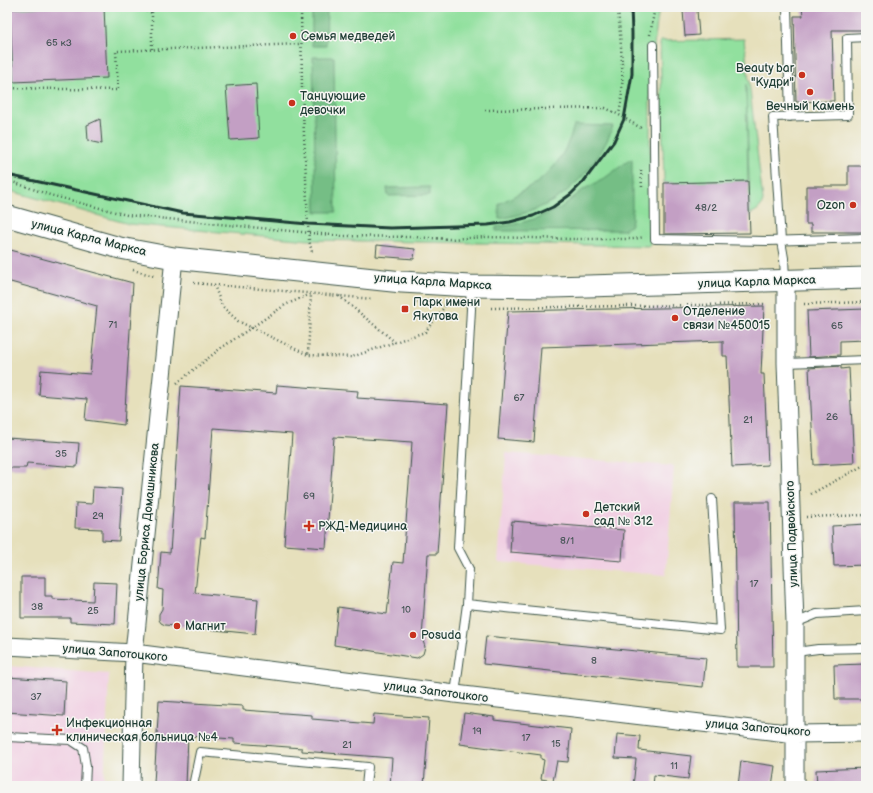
<svg xmlns="http://www.w3.org/2000/svg" width="873" height="793" viewBox="0 0 873 793" font-family="'Balsamiq Sans',sans-serif">
<style>
.built{fill:#f1d0e3}
.green{fill:#91e09e;stroke:#588e69}
.forest{fill:#74be85;stroke:#4a7e5c}
.building{fill:#c39fc4}
.lines{fill:none;stroke-linecap:round;stroke-linejoin:round}
.service-casing{stroke:#3d5548;stroke-width:10}
.minor-casing{stroke:#3d5548;stroke-width:19}
.tertiary-casing{stroke:#3d5548;stroke-width:23}
.path{stroke:#3d5548;stroke-width:2.5;stroke-dasharray:1 3;stroke-linecap:butt}
.service{stroke:#fff;stroke-width:8}
.minor{stroke:#fff;stroke-width:17}
.tertiary{stroke:#fff;stroke-width:21}
.rail{stroke:#1f3d34;stroke-width:3}
.poi-dot{fill:#c8321e;stroke:#f6f6f2;stroke-width:1.5}
.labels{text-anchor:middle;dominant-baseline:central;stroke-width:3;stroke-linejoin:round;paint-order:stroke}
.number-label{font-size:10px;fill:#485658}
.poi-label{font-size:12px;fill:#1f3d34;stroke:#f6f6f2;text-anchor:start}
.street-label{font-size:12px;fill:#1f3d34;stroke:#f6f6f2}
</style>
<rect width="100%" height="100%" fill="#f6f6f2"/>
<filter id="ink" filterUnits="userSpaceOnUse"><feTurbulence type="fractalNoise" baseFrequency=".025" numOctaves="2"/><feDisplacementMap in="SourceGraphic" scale="8" xChannelSelector="R" yChannelSelector="G"/><feConvolveMatrix kernelMatrix="1 2 1 2 8 2 1 2 1" color-interpolation-filters="sRGB"/></filter>
<filter id="wash" filterUnits="userSpaceOnUse"><feTurbulence type="fractalNoise" baseFrequency=".012" numOctaves="4" result="noise"/><feDisplacementMap in="SourceGraphic" scale="16" xChannelSelector="R" yChannelSelector="G"/><feGaussianBlur stdDeviation="0.9" result="paint"/><feColorMatrix in="noise" values="0 0 0 0 0 0 0 0 0 0 0 0 0 0 0 0 0 1.4 0 .05"/><feComposite in="paint" operator="in"/></filter>
<g filter="url(#wash)">
<rect width="100%" height="100%" fill="#e6e0bc"/>
<path class="built" d="M506,453L674,466L666,575L498,562Z
M7,666L109,674L104,786H7Z"/>
<path class="green" d="M7,7H659L650,77V246L309,240L129,224L7,190Z
M744,39L763,201C761,209 756,211 750,214L746,84L748,181L664,183L660,41Z"/>
<path class="forest" d="M312,7H327L326,46H312Z
M313,57H334L336,212H316Z
M574,125L613,126C603,157 573,193 543,206C529,213 514,216 499,219V204C513,196 534,187 545,176C560,162 569,144 574,125Z
M632,159V221L630,226L624,230L496,231V227L516,224L534,219L559,209L584,189L602,180L628,161Z
M430,187V195L388,196L387,188Z"/>
<g id="blocks">
<path class="building" d="M51,7H104L107,78L13,82L10,9Z
M802,7H866V30H832L834,101L796,102L794,16H803Z
M697,10L699,35L685,36L683,11Z
M256,84L259,138L230,140L226,86Z
M100,119L102,144L88,141L87,125Z
M848,166H866V232H811V224H806V186H848Z
M748,181L750,233L664,234V183Z
M377,245L415,249L414,259L376,256Z
M7,249L133,283L124,425L85,420L87,399L39,395L41,370L90,374L97,306L7,281Z
M764,306L761,374H764L768,465L732,467L727,356H723V341L541,347L534,442L498,439L508,311Z
M866,309V340L840,341V355L809,357L807,311Z
M841,366V369L849,368L854,463L814,465L809,368Z
M277,385L358,391L357,398L448,404L437,554H428L422,638L425,647L423,654L417,658L334,645L338,607L387,614L393,562L403,563L412,442L334,437L326,548L284,545L292,434L213,428L205,538L201,537L195,593L258,599L255,634L165,625L161,623L159,620V614L162,609L163,590L158,589L161,552L170,553L181,386L276,393Z
M7,438L79,443L77,467L27,463L26,468H7Z
M93,487L122,489L119,541L102,540V529L75,528L76,503L92,504Z
M735,502H770L773,667H737Z
M512,521L624,530L622,561L510,552Z
M866,524V565L834,566L832,526Z
M21,577H45V596H52V599L93,601L94,582L117,583L115,624L70,622V618H21Z
M486,636L706,658L703,687L483,664Z
M866,664V699H835L834,665Z
M7,677L66,681L64,716L7,712Z
M159,701L243,706V710L312,715V719L373,724L374,714L429,718L424,786H390L392,758L302,751V748L234,743V739L188,736L186,785L154,783Z
M464,713L494,717V720L571,729L568,762L557,761L553,781L541,779L544,760L541,759V755L460,744Z
M617,734L640,736L639,750L691,756L688,779L654,775L653,786H633L636,759L615,758Z
M741,761L775,766L772,786H738Z
M866,768V786H817L816,770Z"/>
</g>
</g>
<g filter="url(#ink)">
<use href="#blocks" fill-opacity="0" stroke="#3d5548" stroke-width="1"/>
<g class="lines">
<defs>
<path id="service" d="M787,7L790,117
M653,45L655,239L767,241L866,238
M785,280L784,258L781,241L773,117L848,115L847,38L866,37
M786,363L866,360
M467,604L720,630L712,499
M795,623L817,614L866,611
M796,652L818,649L866,648
M455,694L467,604L469,569L458,548L471,309L470,287
M7,737L71,740L83,748L86,766L85,786
M193,786L200,752L368,767L366,786"/>
<path id="minor" d="M786,281V363L795,623V786
M7,646L134,653L455,694L795,734L866,733
M131,786L134,653L174,258"/>
<path id="tertiary" d="M7,216L120,248L174,258L402,282L470,286L553,287L866,278"/>
</defs>
<use href="#service" class="service-casing"/>
<use href="#minor" class="minor-casing"/>
<use href="#tertiary" class="tertiary-casing"/>
<path class="path" d="M135,7L152,13
M301,7L302,89L308,224L309,240L312,252
M618,7C620,42 626,80 619,114
M650,35L655,7
M152,49V7
M7,88L118,90L116,51L301,44
M485,110L605,108C619,114 630,122 643,129
M641,170L642,187
M7,180L50,195L127,215L342,236L412,237L449,239L486,237L574,239H633L644,237
M133,270L154,276
M194,283L373,299
M214,285L222,306L238,321L308,355L352,357L395,342
M339,296L395,342L425,332L445,306
M416,302L445,305
M804,304L866,302
M491,308L766,304
M177,383L221,348L251,328L285,305L311,294L308,355
M811,494L866,464
M806,517L866,515"/>
<use href="#service" class="service"/>
<use href="#minor" class="minor"/>
<use href="#tertiary" class="tertiary"/>
<path class="rail" d="M7,175L183,213L308,224L390,228L488,225L510,222L533,216L553,207L571,194L584,181L614,141L624,119L632,74V33L631,7"/>
</g>
</g>
<g class="poi-dot">
<circle cx="293" cy="36" r="4"/>
<circle cx="802" cy="75" r="4"/>
<circle cx="810" cy="92" r="4"/>
<circle cx="292" cy="103" r="4"/>
<circle cx="853" cy="205" r="4"/>
<rect x="401" y="305" width="8" height="8" rx="2"/>
<circle cx="675" cy="318" r="4"/>
<circle cx="586" cy="514" r="4"/>
<path d="M307 520h4v4h4v4h-4v4h-4v-4h-4v-4h4z"/>
<circle cx="177" cy="626" r="4"/>
<circle cx="413" cy="635" r="4"/>
<path d="M55 724h4v4h4v4h-4v4h-4v-4h-4v-4h4z"/>
</g>
<g class="labels">
<g class="number-label">
<text x="59" y="43">65 к3</text>
<text x="706" y="208">48/2</text>
<text x="113" y="325">71</text>
<text x="837" y="326">65</text>
<text x="519" y="398">67</text>
<text x="832" y="417">26</text>
<text x="748" y="420">21</text>
<text x="61" y="454">35</text>
<text x="309" y="496">69</text>
<text x="98" y="516">29</text>
<text x="567" y="541">8/1</text>
<text x="754" y="584">17</text>
<text x="37" y="607">38</text>
<text x="406" y="610">10</text>
<text x="93" y="611">25</text>
<text x="594" y="661">8</text>
<text x="36" y="697">37</text>
<text x="477" y="731">19</text>
<text x="526" y="738">17</text>
<text x="556" y="744">15</text>
<text x="347" y="745">21</text>
<text x="674" y="766">11</text>
</g>
<g class="poi-label">
<text x="301" y="36">Семья медведей</text>
<text x="794" y="68" text-anchor="end">Beauty bar<tspan x="794" dy="14">"Кудри"</tspan></text>
<text x="300" y="96">Танцующие<tspan x="300" dy="14">девочки</tspan></text>
<text x="810" y="106" text-anchor="middle">Вечный Камень</text>
<text x="845" y="205" text-anchor="end">Ozon</text>
<text x="413" y="302">Парк имени<tspan x="413" dy="14">Якутова</tspan></text>
<text x="683" y="311">Отделение<tspan x="683" dy="14">связи №450015</tspan></text>
<text x="594" y="507">Детский<tspan x="594" dy="14">сад № 312</tspan></text>
<text x="318" y="526">РЖД-Медицина</text>
<text x="185" y="626">Магнит</text>
<text x="421" y="635">Posuda</text>
<text x="66" y="723">Инфекционная<tspan x="66" dy="14">клиническая больница №4</tspan></text>
</g>
<g class="street-label">
<text transform="translate(89 238) rotate(14)">улица Карла Маркса</text>
<text transform="translate(433 282) rotate(4)">улица Карла Маркса</text>
<text transform="translate(757 282) rotate(-2)">улица Карла Маркса</text>
<text transform="translate(147 522) rotate(-84)">улица Бориса Домашникова</text>
<text transform="translate(792 534) rotate(-92)">улица Подвойского</text>
<text transform="translate(115 653) rotate(5)">улица Запотоцкого</text>
<text transform="translate(436 692) rotate(7)">улица Запотоцкого</text>
<text transform="translate(758 728) rotate(5)">улица Запотоцкого</text>
</g>
</g>
<rect width="873" height="793" fill="none" stroke="#f6f6f2" stroke-width="24"/>
</svg>
